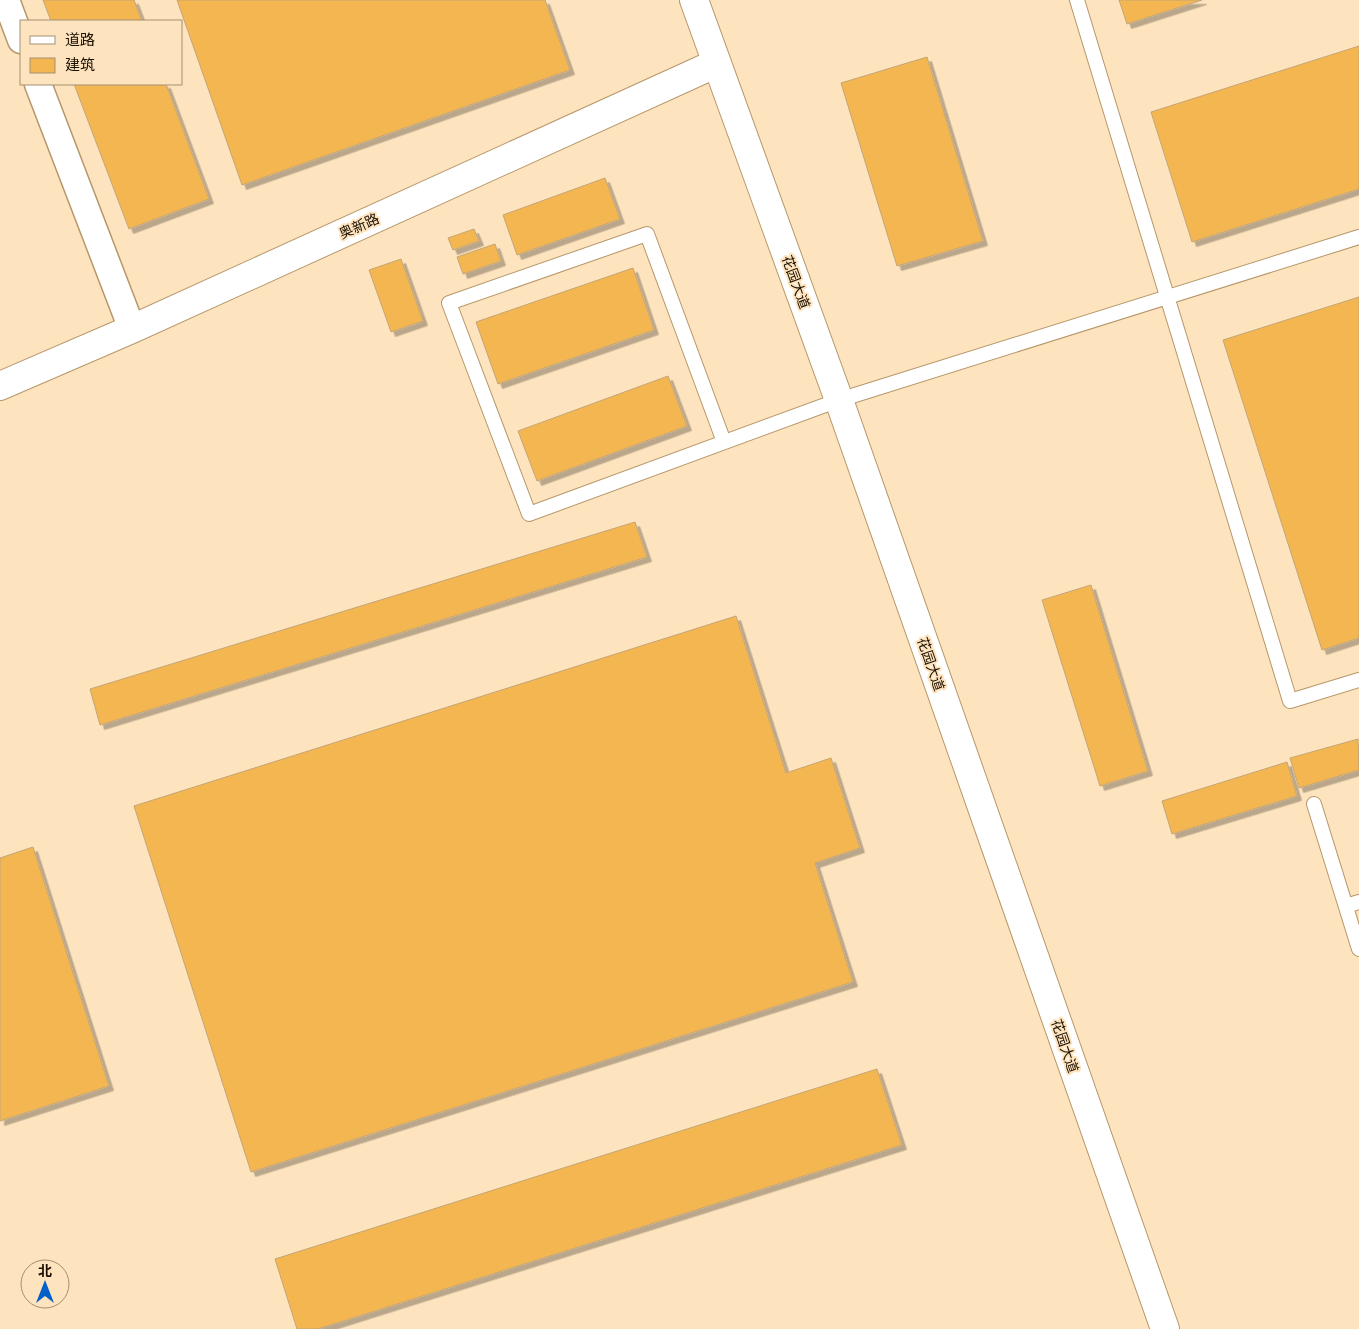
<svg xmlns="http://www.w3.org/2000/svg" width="1359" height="1329" viewBox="0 0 1359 1329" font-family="'Crimson Pro','Noto Sans SC',serif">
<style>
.building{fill:#f3b651;stroke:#c4a577;filter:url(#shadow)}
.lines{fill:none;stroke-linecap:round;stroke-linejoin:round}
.service-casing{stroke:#b6976a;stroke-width:16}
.minor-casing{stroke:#b6976a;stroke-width:29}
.tertiary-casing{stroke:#b6976a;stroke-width:30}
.service{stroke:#fff;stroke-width:14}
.minor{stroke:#fff;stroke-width:26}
.tertiary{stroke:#fff;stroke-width:28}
.labels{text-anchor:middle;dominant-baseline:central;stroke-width:4;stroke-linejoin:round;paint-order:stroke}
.street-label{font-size:14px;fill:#1a0f01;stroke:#fee4be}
</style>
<defs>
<filter id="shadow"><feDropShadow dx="4.5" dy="4.5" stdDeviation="0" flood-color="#0004"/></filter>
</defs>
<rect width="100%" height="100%" fill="#fee4be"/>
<path class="building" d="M43,0H134L142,21H51Z
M177,0H545L570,70L242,185Z
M1119,0H1202L1127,24Z
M1359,46V189L1192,242L1151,112Z
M927,57L983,241L897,266L841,83Z
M74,84H166L209,199L129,229Z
M605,178L620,219L517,255L503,215Z
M474,229L479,241L453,250L448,238Z
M495,244L501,261L463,274L457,257Z
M401,259L423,321L391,332L369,270Z
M633,268L654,330L498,384L476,322Z
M1359,297V638L1322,650L1223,340Z
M668,376L687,426L537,481L518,431Z
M635,522L647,557L100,725L90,689Z
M1091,585L1148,771L1100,786L1042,600Z
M736,616L786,773L831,758L860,848L815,863L853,982L251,1172L134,806Z
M1358,739L1359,770L1299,788L1290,758Z
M1287,762L1297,796L1172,834L1162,801Z
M33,847L109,1086L0,1121V858Z
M877,1069L902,1145L318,1329H297L275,1259Z"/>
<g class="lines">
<defs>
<path id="service" d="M1077,0L1290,701L1359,680
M724,442L647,234L449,303L529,514L839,400L1359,237
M1314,804L1359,949
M1346,906L1359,902"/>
<path id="minor" d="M6,0L21,40
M38,84L132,329"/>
<path id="tertiary" d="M694,0L839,400L1165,1329
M0,386L132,329L717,63"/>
</defs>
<use href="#service" class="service-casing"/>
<use href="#minor" class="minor-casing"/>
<use href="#tertiary" class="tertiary-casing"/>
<use href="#service" class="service"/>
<use href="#minor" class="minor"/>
<use href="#tertiary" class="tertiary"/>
</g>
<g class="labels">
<g class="street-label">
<text transform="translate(359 226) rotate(-24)">奥新路</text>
<text transform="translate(796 282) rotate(70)">花园大道</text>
<text transform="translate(931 664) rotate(71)">花园大道</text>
<text transform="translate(1065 1046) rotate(71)">花园大道</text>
</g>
</g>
<rect x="20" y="20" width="162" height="65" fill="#fee4be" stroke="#a38f72"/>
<rect x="30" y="36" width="25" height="8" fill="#ffffff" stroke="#a38f72"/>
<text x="65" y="45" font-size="15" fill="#1a0f01">道路</text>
<rect x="30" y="58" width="25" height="15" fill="#f3b651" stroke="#a38f72"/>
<text x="65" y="70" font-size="15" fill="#1a0f01">建筑</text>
<g transform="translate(45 1284)"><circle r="24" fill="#fee4be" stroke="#a38f72"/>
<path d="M0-4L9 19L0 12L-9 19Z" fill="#055fc8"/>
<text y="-8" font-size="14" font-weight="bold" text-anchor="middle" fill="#1a0f01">北</text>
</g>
</svg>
